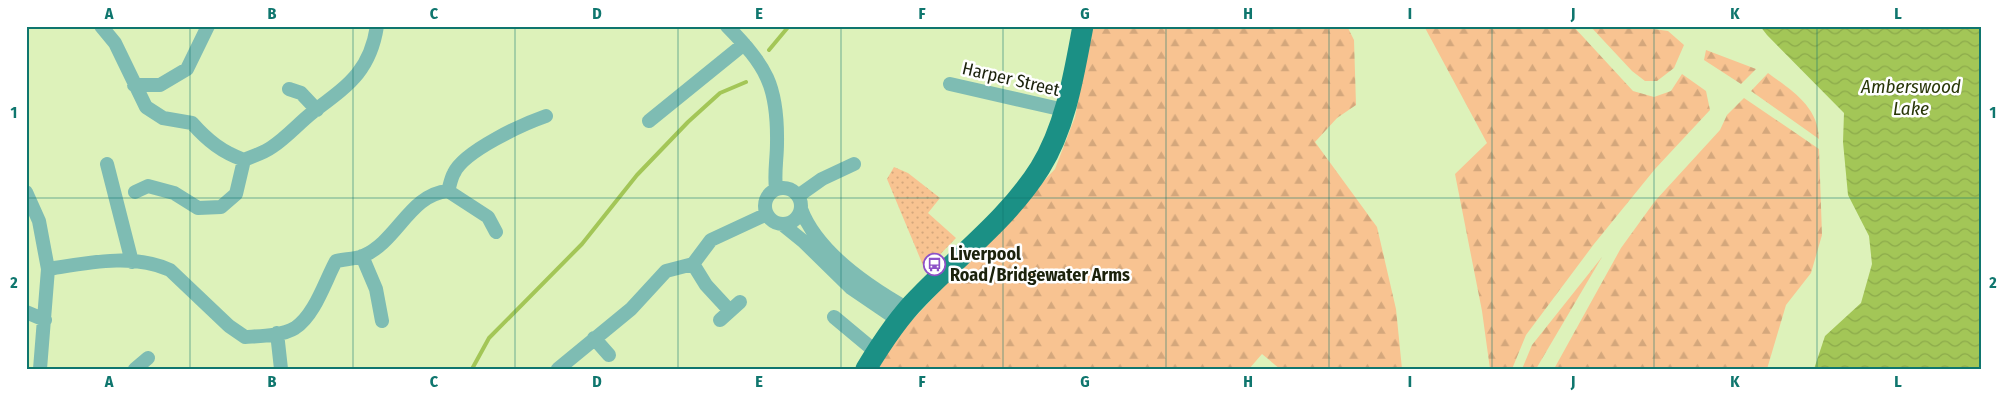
<svg xmlns="http://www.w3.org/2000/svg" width="2007" height="395" viewBox="0 0 2007 395" font-family="'Fira Sans Condensed',sans-serif">
<style>
.grass{fill:url(#grass-dots)}
.forest{fill:url(#forest-firs)}
.water{fill:url(#water-waves)}
.lines{fill:none;stroke-linecap:round;stroke-linejoin:round}
.stream{stroke:#a3c657;stroke-width:4}
.street{stroke:#7ebcb3;stroke-width:14}
.primary{stroke:#1b9085;stroke-width:21}
.grid{fill:none;stroke:#0f766e;stroke-width:1;stroke-opacity:0.55}
.labels{text-anchor:middle;dominant-baseline:central;stroke-width:5;stroke-linejoin:round;paint-order:stroke}
.street-label{font-size:18px;fill:#1b220c;stroke:#fff}
.poi-label{font-size:18px;font-weight:bold;fill:#1b220c;stroke:#fff;text-anchor:start}
.water-label{font-size:19px;font-style:italic;fill:#293708;stroke:#fff}
.neatline{fill:none;stroke:#0f766e;stroke-width:2}
.grid-label{font-size:16px;text-anchor:middle;font-weight:bold;fill:#0f766e}
</style>
<defs>
<pattern id="grass-dots" width="8" height="8" patternUnits="userSpaceOnUse" patternTransform="scale(1.25)"><rect width="8" height="8" fill="#f8c391"/><path d="M2 2h.1M6 6h.1" fill="none" stroke="#d4a77c" stroke-width="1.8" stroke-linecap="round"/></pattern>
<pattern id="forest-firs" width="22" height="20" patternUnits="userSpaceOnUse" patternTransform="scale(1.25)"><rect width="22" height="20" fill="#f8c391"/><path d="M5 1l3.5 6h-7zM16 11l3.5 6h-7z" fill="#d4a77c"/></pattern>
<pattern id="water-waves" width="16" height="10" patternUnits="userSpaceOnUse" patternTransform="scale(1.25)"><rect width="16" height="10" fill="#a3c657"/><path d="M0 5q4-4 8 0t8 0" fill="none" stroke="#8caa4b"/></pattern>
</defs>
<rect width="100%" height="100%" fill="#ddf2ba"/>
<path class="grass" d="M894,167L908,173L940,198L928,213L956,238L925,270L887,179Z"/>
<path class="forest" d="M1092,26H1347L1354,40L1356,105L1337,118L1315,142L1377,227L1396,309L1402,369H1280L1262,354L1249,369H878L898,335L1055,169L1075,117Z
M1424,26H1573L1633,91L1654,97L1671,91L1682,74L1706,91L1710,110L1655,169L1594,244L1526,335L1512,369H1490L1482,311L1455,174L1487,143Z
M1590,26H1632L1668,31L1684,45L1674,68L1657,81H1645L1632,71Z
M1706,50L1756,69L1741,84L1704,60Z
M1768,73C1792,91 1818,106 1819,139L1751,91Z
M1744,98L1819,149L1822,235L1811,273L1786,305L1767,369H1554L1621,248L1655,201L1720,130L1727,115Z
M1602,257L1536,369H1522L1532,345Z"/>
<path class="water" d="M1760,26H1981V369H1814L1825,336L1861,303L1872,264L1869,236L1848,195L1843,142L1844,113L1767,35Z"/>
<g class="lines">
<path class="stream" d="M769,50L789,26
M472,369L489,338L582,244L637,175L688,122L720,93L746,82"/>
<path class="street" d="M101,26L115,43L146,107L163,118L192,123C208,141 222,152 244,160
M727,26C766,66 778,85 777,143C777,159 774,173 776,189
M950,84L1064,110
M134,85H160L187,69L208,26
M289,89L301,93L317,110
M649,121L744,44
M244,160C253,156 264,153 272,147C287,137 299,123 313,112C347,86 370,72 377,26
M107,164L132,262
M765 206a18 18 0 1 1 36 0a18 18 0 1 1-36 0Z
M448,191L488,217L496,232
M26,192L39,221L48,269L40,369
M135,192L148,186L174,193L198,208L221,207L236,194L244,160
M798,196L822,179L854,164
M801,209C817,252 869,287 908,309
M782,224L803,241L851,288L898,320
M362,256L376,289L382,321
M693,264L706,285L730,311
M48,269C87,263 133,253 170,270L229,326L245,337C260,336 282,336 295,328C315,315 325,281 336,261C344,259 355,259 363,256C397,242 410,194 448,191C450,185 451,178 454,173C464,151 523,124 546,116
M26,312L45,320
M834,317L876,352
M720,320L740,302
M277,333L281,369
M594,338L609,355
M135,369L148,358
M558,369L631,309L666,271L693,264L711,240L767,214"/>
<path class="primary" d="M866,369C881,344 897,319 918,298C959,255 1008,219 1040,168C1066,126 1074,74 1083,26"/>
</g>
<path class="grid" d="M190,26V369M353,26V369M515,26V369M678,26V369M841,26V369M1003,26V369M1166,26V369M1329,26V369M1492,26V369M1654,26V369M1817,26V369M26,198H1981"/>
<defs>
<symbol id="bus-ring" viewBox="-11 -11 22 22"><circle r="9.5" fill="#fff" stroke="#8d51c7" stroke-width="1.5"/><path d="M-5-6H5V4H4V6H2V4H-2V6H-4V4H-5ZM-3.5-4V0h7V-4ZM-3.5 1.2v1.5H-2V1.2ZM2 1.2v1.5H3.5V1.2Z" fill="#8d51c7"/></symbol>
</defs>
<g fill-rule="evenodd">
<use href="#bus-ring" x="922" y="252" width="25" height="25"/>
</g>
<g class="labels">
<g class="street-label">
<text transform="translate(1011 79) rotate(13)">Harper Street</text>
</g>
<g class="poi-label">
<text x="950" y="254">Liverpool<tspan x="950" dy="21">Road/Bridgewater Arms</tspan></text>
</g>
<g class="water-label">
<text x="1911" y="86">Amberswood<tspan x="1911" dy="22">Lake</tspan></text>
</g>
</g>
<rect width="2007" height="395" fill="none" stroke="#ffffff" stroke-width="55"/>
<rect x="28" y="28" width="1952" height="340" class="neatline"/>
<g class="grid-label">
<text x="109" y="19">A</text>
<text x="272" y="19">B</text>
<text x="434" y="19">C</text>
<text x="597" y="19">D</text>
<text x="759" y="19">E</text>
<text x="922" y="19">F</text>
<text x="1085" y="19">G</text>
<text x="1248" y="19">H</text>
<text x="1410" y="19">I</text>
<text x="1573" y="19">J</text>
<text x="1735" y="19">K</text>
<text x="1898" y="19">L</text>
<text x="14" y="118">1</text>
<text x="1993" y="118">1</text>
<text x="14" y="288">2</text>
<text x="1993" y="288">2</text>
<text x="109" y="387">A</text>
<text x="272" y="387">B</text>
<text x="434" y="387">C</text>
<text x="597" y="387">D</text>
<text x="759" y="387">E</text>
<text x="922" y="387">F</text>
<text x="1085" y="387">G</text>
<text x="1248" y="387">H</text>
<text x="1410" y="387">I</text>
<text x="1573" y="387">J</text>
<text x="1735" y="387">K</text>
<text x="1898" y="387">L</text>
</g>
</svg>
